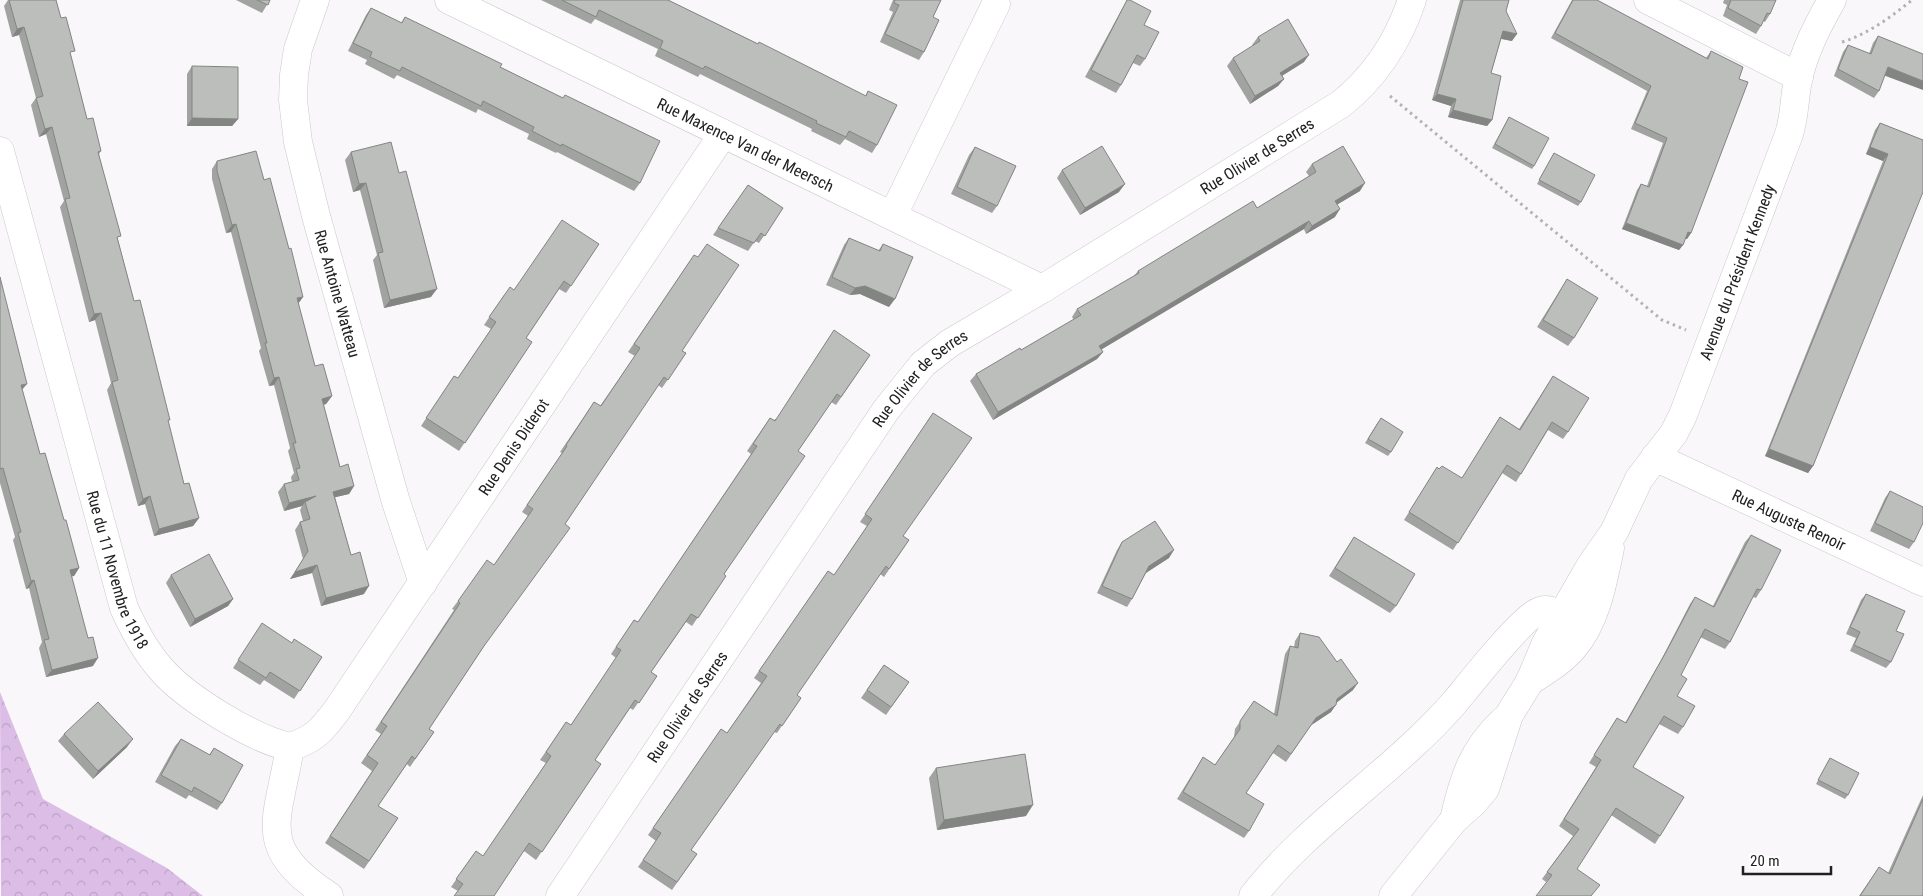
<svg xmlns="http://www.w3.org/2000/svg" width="1923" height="896" viewBox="0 0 1923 896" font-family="'Roboto Condensed',sans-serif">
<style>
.forest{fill:url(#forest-crowns)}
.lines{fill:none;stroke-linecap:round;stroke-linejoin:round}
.minor-casing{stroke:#cac7cb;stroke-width:29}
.path{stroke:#b3b1b4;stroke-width:3;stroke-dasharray:2.5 4;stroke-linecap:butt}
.minor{stroke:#fff;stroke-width:28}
.wall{fill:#a1a3a1}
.shaded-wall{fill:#838583}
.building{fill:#bbbebb;stroke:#838583}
.labels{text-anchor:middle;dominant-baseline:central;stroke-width:4;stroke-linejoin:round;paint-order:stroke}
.street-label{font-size:16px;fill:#222122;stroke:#fff}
</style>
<defs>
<pattern id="forest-crowns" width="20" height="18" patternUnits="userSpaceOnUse" patternTransform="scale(1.25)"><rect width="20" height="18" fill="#dbbde6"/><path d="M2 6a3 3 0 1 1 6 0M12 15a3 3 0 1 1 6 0" fill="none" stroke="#bca2c5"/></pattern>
</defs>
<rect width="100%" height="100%" fill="#faf7fb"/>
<path class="forest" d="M0,692L43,799L167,868L203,896H1Z"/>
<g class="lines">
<defs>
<g id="minor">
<path id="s1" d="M315,0L298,49L294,75L293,100L298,142L316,216L396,502L423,583"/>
<path id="s2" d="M449,0L1042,289"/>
<path d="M1648,0L1799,77"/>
<path id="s3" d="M0,151L124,608C134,630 145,651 161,669C186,698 253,739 290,747C278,822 254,847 329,896"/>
<path d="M893,215L996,4"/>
<path id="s4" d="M1655,457L1923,582"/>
<path d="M1530,681C1545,671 1561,662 1573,648C1596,622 1603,582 1610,548"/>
<path id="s5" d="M290,747C315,739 322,730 337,710L723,134"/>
<path d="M1454,820C1463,780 1472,750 1503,721"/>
<path id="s6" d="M560,896L886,410L923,364L950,343L1042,289L1341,104C1376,76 1398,42 1412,0"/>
<path d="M1253,896C1311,822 1394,772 1455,702C1469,685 1524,615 1540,611C1547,608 1554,612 1561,615"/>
<path id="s7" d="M1393,896L1454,820L1474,802L1485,789L1509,715L1530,681L1546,643L1591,565L1614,532L1639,479L1674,433L1683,415L1789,134C1795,116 1794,98 1798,80C1804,51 1818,25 1832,0"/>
</g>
</defs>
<use href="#minor" class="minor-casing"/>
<path class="path" d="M1842,42C1868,34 1891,17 1912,0
M1390,96L1662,320L1686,330"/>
<use href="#minor" class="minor"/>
</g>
<path class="wall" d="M8,0H56L87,119L101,151L99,154L118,240L134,301L168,422L184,484L199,518L193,526L154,536L145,504L138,506L107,390L111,383L95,320L89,322L60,207L64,201L46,134L39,137L31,105L36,98L19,35L12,37L4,6Z
M236,0H270L262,13Z
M541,0H668L865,96L868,91L877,145L872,153L845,139L840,145L811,131L812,129L700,74L698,77L655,56L658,49L595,19L591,24Z
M893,0H941L933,17L924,52L919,60L880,42L893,12L889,10Z
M1127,0L1144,25L1145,59L1140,66L1133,63L1121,85L1116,93L1085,77L1123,7Z
M1460,0H1509L1506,11L1512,41L1501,39L1491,73L1492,120L1487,126L1448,117L1451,106L1432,100Z
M1572,0H1597L1706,58L1711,51L1739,79L1691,233L1687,239L1685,238L1683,245L1679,250L1622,229L1637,190L1641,184L1647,186L1663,143L1631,129L1647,91L1551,38Z
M1724,0H1776L1770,14L1765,22L1763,21L1761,26L1756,34L1723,16L1727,5L1723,3Z
M371,8L401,23L405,17L500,67L563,98L565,95L640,183L634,191L557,152L556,153L527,139L529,134L478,109L476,113L397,75L394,79L365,64L367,60L348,51L366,15Z
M1878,36L1879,91L1874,98L1834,76L1843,52L1848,45L1869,54L1873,43Z
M1258,37L1304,62L1282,76L1284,79L1278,86L1250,104L1227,66L1233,58L1253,46L1252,45Z
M192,66L238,119L232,126H187V74Z
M1509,117L1534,166L1532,169L1492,148Z
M1880,123L1923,140L1813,466L1808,473L1765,456L1883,161L1866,154L1875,130Z
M975,147L997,206L992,213L951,194L969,155Z
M351,152L431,297L384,308L373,260L377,255L360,190L353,192L345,160Z
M1554,153L1581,202L1578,206L1537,184Z
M217,161L264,180L289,249L303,297L298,304L315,366L332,396L326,404L323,405L340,467L354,486L349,494L335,497L351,555L364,594L321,606L312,573L290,579L303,559L295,530L300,522L303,521L300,510L302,506L284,511L278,492L284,484L292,482L291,477L294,473L288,451L290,448L274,385L269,386L259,351L261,348L231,232L226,233L212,179V169Z
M1312,164L1360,191L1337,204L1335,217L1306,234L1304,229L1101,349L1103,352L1097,359L993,420L970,381L976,374L1021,350L1074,320L1072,317L1077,309L1133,277L1138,271L1257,208L1309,176L1306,172Z
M1062,170L1119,192L1080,215L1057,178Z
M748,185L783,208L759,243L755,241L748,251L713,235Z
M849,238L878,251L883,244L889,307L860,294L850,295L826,285L844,245Z
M599,244L566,293L559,289L526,338L532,342L459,451L421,426L454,376L458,378L491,329L484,325L504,295L514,290Z
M694,255L682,351L686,353L662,388L658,385L565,524L429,729L434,732L410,767L407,764L378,806L398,818L364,869L325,843L372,771L361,763L381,734L375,730L454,610L452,609L458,601L494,565L528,516L522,512L562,453L560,452L594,402L600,406L635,356L628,352Z
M0,277L22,390L40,454L64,520L79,568L74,576H71L93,666L46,677L39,648L42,642L29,588L26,589L13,540L15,537L0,483Z
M1567,279L1574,338L1568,346L1537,327Z
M870,355L836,405L831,402L798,451L724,574L726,576L692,626L686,622L651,672L657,676L633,710L630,708L595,760L601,764L536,860L524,851L458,891L451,887L476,851L483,856L546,763L540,760L566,722L571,725L616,658L611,654L634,620L638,622L751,454L747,451L770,418L774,420Z
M1553,376L1568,432L1563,439L1548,430L1516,482L1502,473L1453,550L1404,520L1437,467L1439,469L1462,478L1500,417L1519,429Z
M933,413L903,536L909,540L884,577L880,574L797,695L801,698L777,733L774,732L691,850L697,854L672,890L638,867L656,841L648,835L721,729L727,733L761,683L754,678L828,571L834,575L867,526L860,522Z
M1378,422L1391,452L1388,456L1365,443Z
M1890,491L1914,542L1909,549L1870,531L1885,498Z
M1751,535L1761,590L1756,598L1753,597L1730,642L1725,649L1700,637L1681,675L1677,696L1683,727L1678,734L1659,724L1633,767L1660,836L1655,844L1611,815L1546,882L1542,879L1573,836L1559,826L1596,767L1589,763L1617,718L1625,723L1661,660L1690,604L1695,597L1713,606L1745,542Z
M1354,537L1396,606L1390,613L1329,576Z
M1122,542L1169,558L1146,573L1132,599L1127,607L1097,593L1117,550Z
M171,575L233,599L228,606L190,627L166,583Z
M1866,594L1896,631L1891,662L1886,668L1850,651L1856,638L1846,634L1861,600Z
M257,631L292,643L322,657L294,699L264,680L260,685L233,668Z
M1300,633L1353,690L1336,703L1331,712L1311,725L1286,762L1273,753L1246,793L1249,831L1244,838L1177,799L1203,757L1215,765L1234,737L1235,729L1254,701L1274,714L1285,654L1290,646L1294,647L1295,641Z
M884,665L909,682L886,715L861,698Z
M64,734L127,747L93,779L58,741Z
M181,739L209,755L214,748L222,803L217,810L189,795L186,799L155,782L175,746Z
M1830,758L1848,795L1845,799L1816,784Z
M936,768L1026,816L937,830L929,778Z
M1923,795V894L1922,896H1859L1879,867L1888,873Z"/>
<path class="shaded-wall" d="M24,27L19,35L12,37L17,29Z
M1503,31L1517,34L1512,41L1498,38Z
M1309,55L1304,62L1275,80L1280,73Z
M1888,67L1923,81V90L1883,75Z
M1284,79L1278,86L1250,104L1255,96Z
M1437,94L1456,99L1451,106L1432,100Z
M1453,110L1492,120L1487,126L1448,117Z
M192,118L238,119L232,126H187Z
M52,127L46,134L39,137L45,129Z
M1870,147L1888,154L1883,161L1866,154Z
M366,183L360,190L353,192L359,184Z
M1365,183L1360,191L1330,209L1335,201Z
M1125,184L1119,192L1080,215L1085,208Z
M1340,209L1335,217L1306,234L1312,226Z
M1309,221L1304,229L1094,354L1099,346Z
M1626,223L1683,245L1679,250L1622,229Z
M236,224L231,232L226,233L232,225Z
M1688,232L1691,233L1687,239L1684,238Z
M865,286L895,299L889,307L860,294L850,295L855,288Z
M437,289L431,297L384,308L390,300Z
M303,297L298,304L297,298Z
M101,313L95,320L89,322L94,314Z
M1103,352L1097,359L993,420L998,412Z
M279,377L274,385L269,386L274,378Z
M27,384L21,391V385Z
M332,396L326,404L316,407L322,399Z
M1769,449L1813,466L1808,473L1765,456Z
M354,486L349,494L328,499L333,492Z
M150,496L145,504L138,506L143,499Z
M316,496L305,502L302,506L284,511L289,503Z
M199,518L193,526L154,536L159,529Z
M1174,550L1169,558L1144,574L1149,566Z
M317,565L312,573L290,579L295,572Z
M79,568L74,576L64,578L70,570Z
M34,580L29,588L26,589L31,581Z
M369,586L364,594L321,606L326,598Z
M233,599L228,606L190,627L195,619Z
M98,658L93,666L46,677L52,670Z
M1358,683L1353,690L1332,706L1337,699Z
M1336,705L1331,712L1310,726L1316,718Z
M133,739L127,747L93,779L98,771Z
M1033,805L1026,816L937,830L944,820Z"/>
<path class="building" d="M9,0H56L61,18L66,17L75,51L70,52L87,119L93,118L101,151L98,152L121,236L117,237L134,301L140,300L170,420H168L184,484L189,483L199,518L159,529L150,496L143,499L112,382L118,380L101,313L94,314L65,199L70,198L52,127L45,129L36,98L43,96L24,27L17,29Z
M257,0H270L268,5Z
M562,0H668L758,44L759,42L866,96L868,91L897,105L877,145L849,131L846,137L816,123L817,121L705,66L703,69L660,48L663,41L599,10L596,17Z
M895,0H941L933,17L939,20L924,52L885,34L899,5L894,3Z
M1127,0H1130L1151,11L1144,25L1159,32L1145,59L1137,55L1121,85L1091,70Z
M1463,0H1509L1506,11L1517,34L1503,31L1491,73L1501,76L1492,120L1453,110L1456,99L1437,94Z
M1573,0H1597L1708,59L1711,51L1743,67L1739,79L1748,82L1691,233L1688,232L1683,245L1626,223L1641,184L1649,187L1667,138L1635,123L1651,86L1555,33Z
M1731,0H1776L1770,14L1767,13L1761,26L1728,8Z
M371,8L402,23L405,17L502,64L500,67L563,98L565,95L660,141L640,183L562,144L561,146L532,131L534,127L483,101L481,106L402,67L400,71L370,57L372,52L353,43Z
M1288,19L1309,55L1280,73L1284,79L1255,96L1233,58L1260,41L1258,37Z
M1878,36L1923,54V81L1888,67L1879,91L1838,69L1848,45L1871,54Z
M192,66L238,67V119L192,118Z
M1509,117L1549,138L1534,166L1495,144Z
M1880,123L1923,140V192L1813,466L1769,449L1888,154L1870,147Z
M391,142L399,173L406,171L437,289L390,300L378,253L383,252L366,183L359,184L351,152Z
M1102,146L1125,184L1085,208L1062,170Z
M1343,146L1365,183L1335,201L1340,209L1312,226L1309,221L1099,346L1103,352L998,412L976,374L1020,348L1021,350L1081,315L1077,309L1139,273L1138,271L1253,201L1257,208L1316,172L1312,164Z
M975,147L1016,166L997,206L957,187Z
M256,151L264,180L270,178L289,249L291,248L303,297L297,298L315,366L323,364L332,396L322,399L340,467L348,464L354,486L333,492L351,555L360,552L369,586L326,598L317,565L295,572L308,551L300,522L310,519L305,502L316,496L289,503L284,484L299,480L296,469L300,468L293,443H296L279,377L274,378L265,343H267L236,224L232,225L217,171V161Z
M1554,153L1595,175L1581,202L1539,180Z
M748,185L783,208L765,236L761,233L754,243L718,228Z
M562,220L599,244L571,286L564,281L526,338L532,342L465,443L426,418L454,376L458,378L496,322L489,317L510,287L514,290Z
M849,238L880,251L883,244L913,257L895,299L865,286L855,288L832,277Z
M707,244L739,265L682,351L686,353L668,380L664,377L565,524L570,528L484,646L429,729L434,732L415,759L412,756L378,806L398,818L369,861L330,836L378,763L367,755L387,726L381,722L460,603L458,601L487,560L494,565L533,509L527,505L567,446L566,445L594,402L601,406L640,348L634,344L694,255L698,257Z
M0,277L27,384L21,385L40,454L45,453L64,520H66L79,568L70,570L88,638L93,637L98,658L52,670L44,640L49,639L34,580L31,581L18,533L21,532L3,468L0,469Z
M1567,279L1598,298L1574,338L1543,320Z
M834,330L870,355L841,397L837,394L798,451L805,456L724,574L726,576L698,618L691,614L651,672L657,676L639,703L635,700L595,760L601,764L542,852L529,843L494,896H454L463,884L456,879L476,851L483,856L551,756L546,752L566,722L571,725L621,650L616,647L634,620L638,622L757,446L753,444L770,418L775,421Z
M1553,376L1589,398L1568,432L1552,422L1521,474L1507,465L1458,543L1409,512L1437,467L1439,469L1442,466L1462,478L1500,417L1520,430Z
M933,413L972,438L903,536L909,540L889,569L886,566L797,695L801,698L782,726L780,724L691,850L697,854L677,882L643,860L661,833L653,828L721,729L727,733L767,676L759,671L828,571L834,575L872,519L865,514Z
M1381,418L1403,432L1391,452L1368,439Z
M1890,491L1923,507V523L1914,542L1875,523Z
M1155,521L1174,550L1149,566L1132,599L1102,586L1122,542Z
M1751,535L1781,550L1761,590L1757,589L1730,642L1705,629L1681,675L1687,679L1677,696L1695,706L1683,727L1664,716L1633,767L1684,797L1660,836L1616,808L1577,869L1600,885L1591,896H1536L1552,875L1547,872L1579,829L1564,819L1601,760L1594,755L1617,718L1626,723L1666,652L1695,597L1714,607Z
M1354,537L1415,574L1396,606L1335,568Z
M209,554L233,599L195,619L171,575Z
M1866,594L1905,611L1896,631L1904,634L1891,662L1854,645L1860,632L1850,627Z
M262,623L292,643L294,639L322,657L300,691L270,672L266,678L238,660Z
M1300,633L1319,637L1337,662L1341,659L1358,683L1337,699L1336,705L1316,718L1291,754L1278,745L1246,793L1264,804L1249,831L1183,792L1203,757L1215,765L1240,729V721L1254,701L1277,716L1290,646L1298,648Z
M884,665L909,682L891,707L867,690Z
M98,702L133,739L98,771L64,734Z
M181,739L210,755L214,748L243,765L222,803L194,787L192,792L161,775Z
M1025,754L1033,805L944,820L936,768Z
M1830,758L1859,773L1848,795L1818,780Z
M1923,799V894L1922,896H1860L1879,867L1890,874Z"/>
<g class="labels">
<g class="street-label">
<text stroke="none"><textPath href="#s2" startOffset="330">Rue Maxence Van der Meersch</textPath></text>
<text stroke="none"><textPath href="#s6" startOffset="1038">Rue Olivier de Serres</textPath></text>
<text stroke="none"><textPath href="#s7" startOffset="720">Avenue du Président Kennedy</textPath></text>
<text stroke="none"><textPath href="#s1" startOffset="302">Rue Antoine Watteau</textPath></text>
<text stroke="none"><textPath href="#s6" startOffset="632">Rue Olivier de Serres</textPath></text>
<text stroke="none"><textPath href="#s5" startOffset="378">Rue Denis Diderot</textPath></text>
<text stroke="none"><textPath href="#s4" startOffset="148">Rue Auguste Renoir</textPath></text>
<text stroke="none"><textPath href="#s3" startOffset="435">Rue du 11 Novembre 1918</textPath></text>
<text stroke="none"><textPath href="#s6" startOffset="228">Rue Olivier de Serres</textPath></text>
</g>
</g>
<path d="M1743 866v8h88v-8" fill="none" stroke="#222122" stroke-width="2.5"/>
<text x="1750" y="866" font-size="15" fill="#222122" stroke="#ffffff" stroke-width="4" paint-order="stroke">20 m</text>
</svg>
